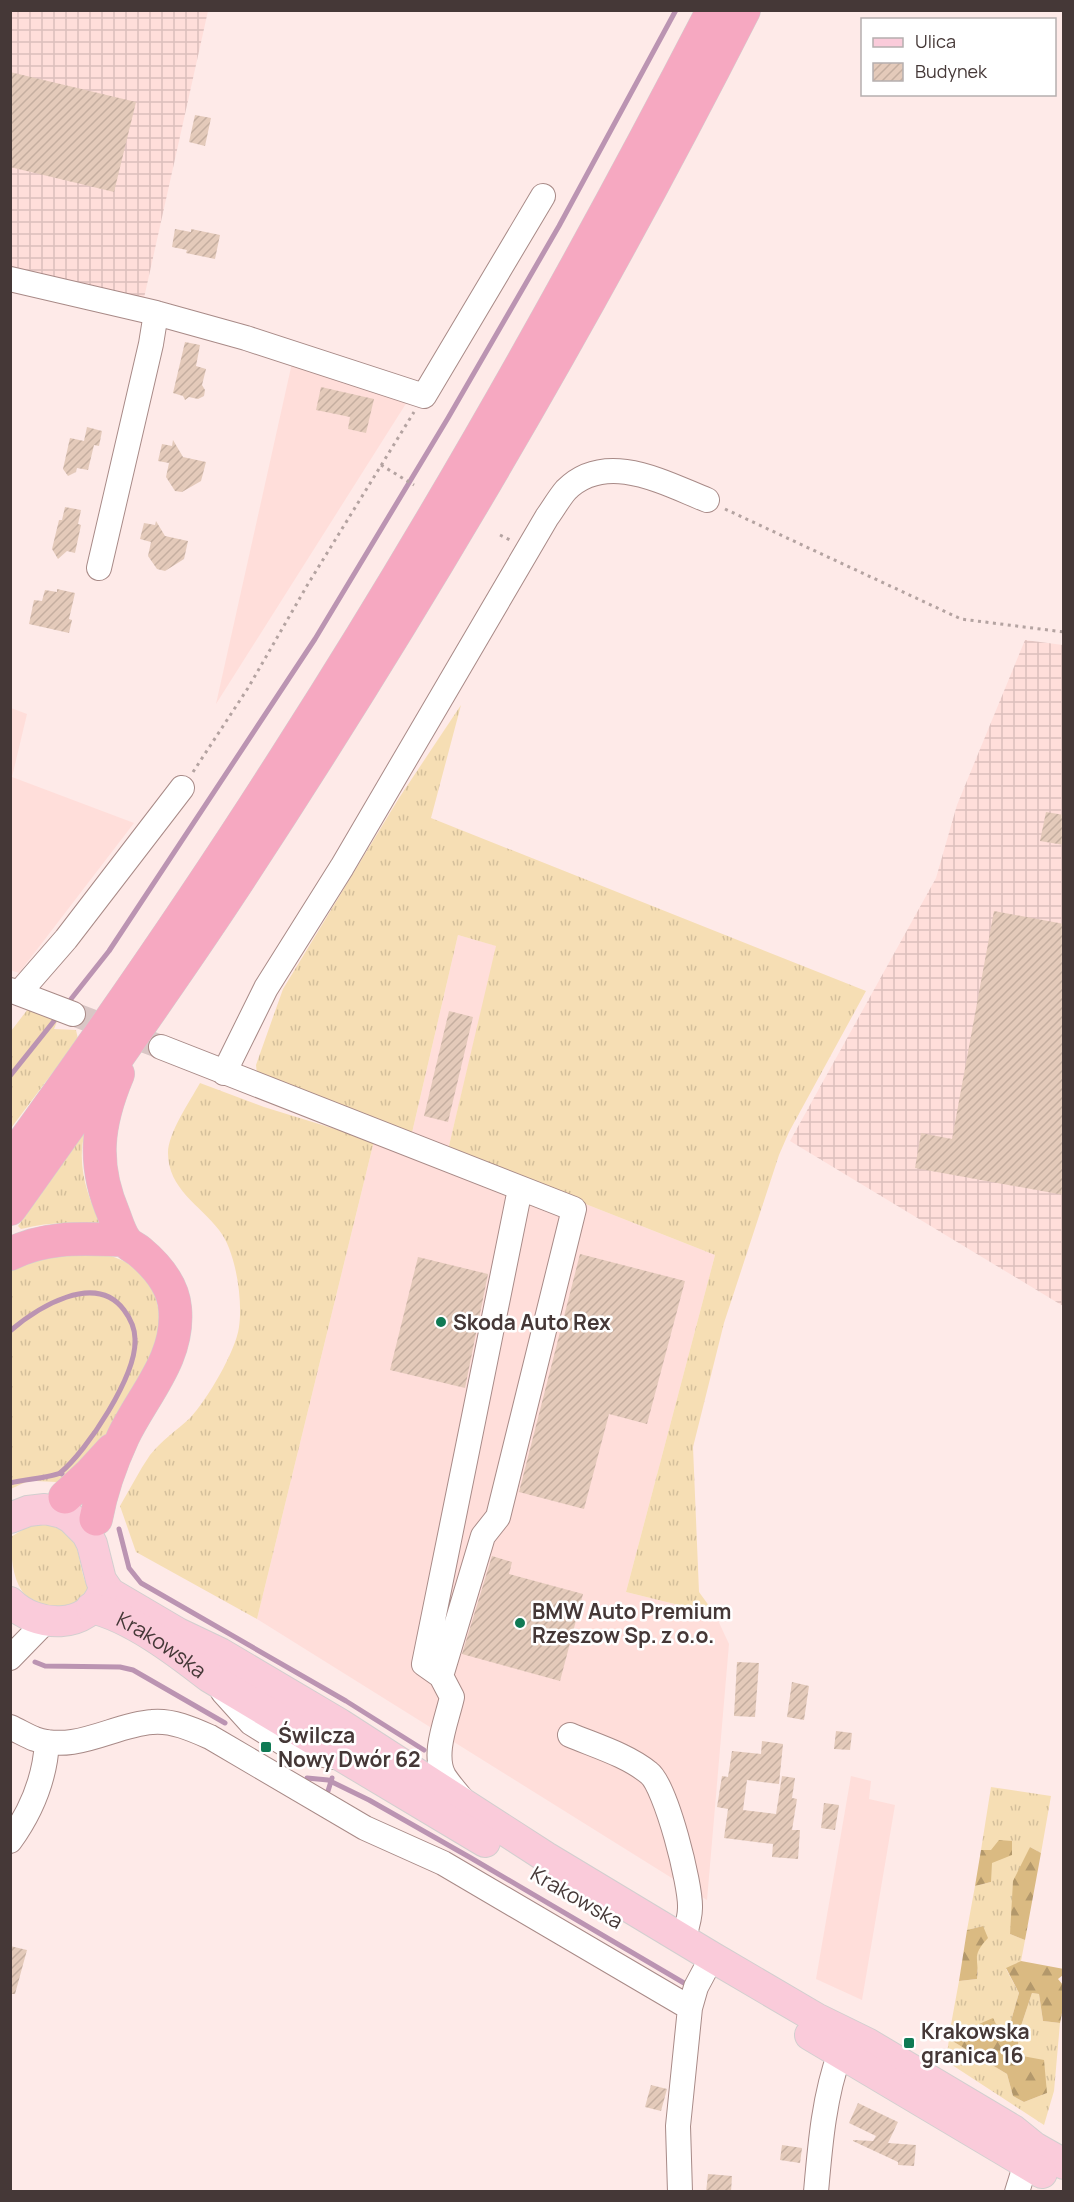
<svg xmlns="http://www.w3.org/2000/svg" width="1074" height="2202" viewBox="0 0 1074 2202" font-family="Manrope,sans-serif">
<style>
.built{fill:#ffdeda}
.industrial{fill:url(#industrial-grid)}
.grass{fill:url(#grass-tufts)}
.forest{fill:url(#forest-firs)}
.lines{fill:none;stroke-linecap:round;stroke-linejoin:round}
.stream{stroke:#bb94b2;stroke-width:5}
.building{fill:url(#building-hatch)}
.minor-tunnel{stroke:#d9c6c5;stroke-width:24;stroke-dasharray:24 12;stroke-linecap:butt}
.minor-casing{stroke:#a88a87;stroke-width:26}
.major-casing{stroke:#d2cfcf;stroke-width:32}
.highway-casing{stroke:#d2cfcf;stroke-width:34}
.path{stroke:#b4a3a1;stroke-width:3;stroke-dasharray:3 4.5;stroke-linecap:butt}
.minor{stroke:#fff;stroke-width:24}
.major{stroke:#facbda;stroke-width:30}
.highway{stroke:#f6a8c1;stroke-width:33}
.poi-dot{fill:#0f7a54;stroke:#fff;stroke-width:2}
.labels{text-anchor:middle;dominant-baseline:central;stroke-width:5;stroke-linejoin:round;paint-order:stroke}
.poi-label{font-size:21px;font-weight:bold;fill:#453837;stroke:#fff;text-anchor:start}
.street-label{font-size:21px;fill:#453837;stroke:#fff}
</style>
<defs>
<pattern id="industrial-grid" width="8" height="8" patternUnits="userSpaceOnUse" patternTransform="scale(1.5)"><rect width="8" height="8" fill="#ffdeda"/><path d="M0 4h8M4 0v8" fill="none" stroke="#dcbfbc"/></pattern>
<pattern id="grass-tufts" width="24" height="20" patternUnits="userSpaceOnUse" patternTransform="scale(1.5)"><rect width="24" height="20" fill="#f6deb4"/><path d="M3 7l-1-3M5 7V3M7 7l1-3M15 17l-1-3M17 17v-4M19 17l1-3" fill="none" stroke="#d4bf9b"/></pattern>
<pattern id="forest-firs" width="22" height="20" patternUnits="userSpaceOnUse" patternTransform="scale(1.5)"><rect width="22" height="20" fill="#daba82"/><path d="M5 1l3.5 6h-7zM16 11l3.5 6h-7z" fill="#b3986b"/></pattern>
<pattern id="building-hatch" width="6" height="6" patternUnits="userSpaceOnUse" patternTransform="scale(1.5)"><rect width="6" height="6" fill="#e4caba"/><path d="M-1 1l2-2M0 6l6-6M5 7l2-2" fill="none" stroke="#c5aea0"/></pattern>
</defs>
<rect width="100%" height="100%" fill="#feeae8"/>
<path class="built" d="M292,363L407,402L216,704Z
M11,708L27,714L12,777L134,823L19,973L10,970Z
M458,935L497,946L448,1150L715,1255L626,1592L715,1614L729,1644L707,1900L257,1619L374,1141L411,1137Z
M851,1776L871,1781L869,1799L895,1805L862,2000L816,1979Z"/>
<path class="industrial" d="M11,11H208L144,298L11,270Z
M1025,640L1063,645V1306L790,1141L936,878L957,805Z"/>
<path class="grass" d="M461,705L431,818L866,991L789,1132L779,1155L724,1323L693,1447L699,1592L715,1614L626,1592L715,1255L448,1150L496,946L458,935L411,1137L257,1075L256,1065L283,989L399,798Z
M28,1009L58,1019L54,1029L76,1030L78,1039L11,1128V1031Z
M200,1083L264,1107L374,1141L257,1619L136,1552L120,1506C130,1489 139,1471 150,1455C161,1441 177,1430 190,1418C207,1400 236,1351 239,1327C243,1301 236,1251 219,1230C200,1205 168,1189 168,1153C168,1133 190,1101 200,1083Z
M85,1132C76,1164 87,1197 102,1226C76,1222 47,1222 21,1229L18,1226Z
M93,1250C107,1255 124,1259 135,1268C187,1314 144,1383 111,1428C102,1441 88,1466 76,1476C65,1486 46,1480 32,1481C24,1482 17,1486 11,1489V1264Z
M46,1524C87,1536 74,1558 88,1588C75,1608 58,1613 37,1602C31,1599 26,1597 22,1591C12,1577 11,1554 11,1537L30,1525Z
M991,1787L1051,1796L1041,1853L1030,1847L1010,1934L1025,1940L1021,1961L1006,1969L1019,1993L1008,2031L999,2030L973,2039L950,2030L959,1981L977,1979L978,1971L975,1962L983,1926L967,1930L975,1886L991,1882V1850H981Z
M1032,1993L1039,1994L1043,2021L1060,2023L1054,2091L1044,2125L946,2061L949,2039L1007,2074L1013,2096L1024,2102L1047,2093L1017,2055L1020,2029Z"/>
<path class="forest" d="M999,1840L1012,1841V1855L992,1863L991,1882L975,1886L981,1850H991Z
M1030,1847L1041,1853L1025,1940L1010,1934L1013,1881Z
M983,1926L988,1938C970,1957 980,1959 977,1979L959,1981L967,1930Z
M1021,1961L1064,1969L1063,1975L1058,1979L1063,1985V2008L1060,2023L1043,2021L1039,1994L1032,1993L1020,2029L1017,2055L1044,2060L1047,2093L1024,2102L1013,2096L1007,2074L949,2039L950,2030L973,2039L983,2036L979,2024L993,2018L999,2030L1008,2031L1019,1993L1006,1968Z"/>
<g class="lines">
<path class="stream" d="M71,999L109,951L315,639L448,418L559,226L676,10
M10,1076L54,1021
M10,1331C37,1308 95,1271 124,1310C130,1318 135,1329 135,1339C137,1375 87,1451 60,1473L62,1474
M10,1483C24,1479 50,1478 60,1473
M119,1529L129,1568L141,1583L346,1701L424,1750
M35,1662L45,1666L120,1667L133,1670L225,1723
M307,1778L328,1780L369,1800L471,1858L684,1983
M328,1791L332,1778"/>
</g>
<path class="building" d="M10,72L136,102L114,192L10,167Z
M195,115L211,118L205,146L189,142Z
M175,229L191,232V229L220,235L215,259L186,253L187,250L172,247Z
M185,342L200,345L196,366L206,369L202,385L205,390L204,396L198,399L189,397L185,400L183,396L173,393Z
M321,387L374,399L366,433L348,429L350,417L316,410Z
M87,427L102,431L99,446L94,445L88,470L77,468L76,472L68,476L63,469L70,438L84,441Z
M173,440L183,457L206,462L201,481L182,492L175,491L166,477L169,463L158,461L162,444L172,446Z
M65,507L81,510L78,524L81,525L75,553L67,551L58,559L52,549L59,520H62Z
M156,521L165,536L188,541L184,559L165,571L157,569L148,556L151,542L140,539L144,523L155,525Z
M57,589L75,593L69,619L72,620L69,633L29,624L34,600L42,601L45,590L57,592Z
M1046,812L1064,815V845L1040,841Z
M994,911L1064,924V1195L915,1168L921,1133L952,1139Z
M449,1011L473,1017L448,1122L424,1116Z
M580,1254L685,1281L647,1424L609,1414L584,1509L519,1492Z
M418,1257L488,1274L465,1388L390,1370Z
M492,1556L512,1562L509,1574L583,1594L560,1681L462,1654Z
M737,1662L759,1663L755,1717L734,1716Z
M792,1682L809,1686L804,1720L787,1717Z
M836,1731L852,1733L850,1750L834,1749Z
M762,1741L783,1744L779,1784L747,1780L743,1810L776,1814L782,1776L795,1778L792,1798L797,1799L792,1830H800L798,1859L772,1857L773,1844L724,1838L728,1809L717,1807L722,1776L728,1777L732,1751L761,1754Z
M824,1803L839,1805L835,1830L821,1828Z
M10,1946L27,1950L15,1994H10Z
M651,2085L667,2089L661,2111L645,2107Z
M858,2103L898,2122L888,2143L916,2145L914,2166L898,2165V2162L853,2141V2140L873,2141L876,2136L849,2123Z
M782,2145L802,2148L800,2163L780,2160Z
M708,2174L732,2176L731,2192H706Z"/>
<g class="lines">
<path class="minor-tunnel" d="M73,1014L161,1047"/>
<defs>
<path id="minor" d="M10,279L156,313L151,344L99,568
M156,313L246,338L424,396L543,196
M10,990L73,1014
M19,993L66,939L182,788
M161,1047L574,1209L498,1517L483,1536L441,1676L452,1697C447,1720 432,1754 444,1776C449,1784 456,1792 462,1799
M224,1073L266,988L342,867L547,517C553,509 559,498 566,490C606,450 664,483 707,500
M10,1658L46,1621
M441,1676L424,1664L520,1189
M223,1692L251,1723L293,1749L334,1757
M10,1727C19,1731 27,1736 35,1739C76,1753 113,1725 152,1722C172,1720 192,1729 210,1737L365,1828L443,1863L690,2008
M570,1735C596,1746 627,1755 649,1773C666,1786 691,1885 690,1908C690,1919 686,1930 683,1940
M10,1841C31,1812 45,1778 47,1742
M680,2192L678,2126L690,2008L696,1987L712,1957
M816,2192C820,2146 824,2096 840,2053
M1017,2192L1026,2163L1033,2149"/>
<g id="major">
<path d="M10,1518L28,1511L45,1509L62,1513L71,1518L87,1534L92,1544L101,1580L110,1593L178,1633L220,1653L340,1724L546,1857L712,1957L816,2018L867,2043L1013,2130L1034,2147L1064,2164"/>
<path d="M10,1602C36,1628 88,1631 103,1591"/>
<path id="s1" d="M91,1608C131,1617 177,1652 209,1677L485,1842"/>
<path d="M810,2035L1042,2173"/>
</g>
<path id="highway" d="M10,1161C107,1027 201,891 289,752C443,512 582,263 713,10
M10,1209C84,1105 158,1002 228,896C416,610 589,315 744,10
M10,1254C48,1235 85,1239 125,1240
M65,1497L90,1474L112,1450
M96,1519C101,1492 111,1463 123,1437C143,1395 180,1358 175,1308C173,1285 157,1266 139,1251C135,1248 128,1245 125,1240C120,1233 117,1223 114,1215C92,1164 97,1124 118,1074"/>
</defs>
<use href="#minor" class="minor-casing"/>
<use href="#major" class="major-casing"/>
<use href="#highway" class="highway-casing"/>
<path class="path" d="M381,465L414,485
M725,509L961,619L1064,632
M500,535L512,541
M193,772L248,688L308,584L414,412"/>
<use href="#minor" class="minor"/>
<use href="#major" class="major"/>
<use href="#highway" class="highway"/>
</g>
<g class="poi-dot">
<circle cx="441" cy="1322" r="6"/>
<circle cx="520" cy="1623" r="6"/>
<rect x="260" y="1741" width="12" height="12" rx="3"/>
<rect x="903" y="2037" width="12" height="12" rx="3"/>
</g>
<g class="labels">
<g class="poi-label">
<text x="453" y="1322">Skoda Auto Rex</text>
<text x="532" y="1611">BMW Auto Premium<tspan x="532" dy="24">Rzeszow Sp. z o.o.</tspan></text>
<text x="278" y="1735">Świlcza<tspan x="278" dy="24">Nowy Dwór 62</tspan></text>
<text x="921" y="2031">Krakowska<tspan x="921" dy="24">granica 16</tspan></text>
</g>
<g class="street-label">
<text stroke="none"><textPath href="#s1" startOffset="80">Krakowska</textPath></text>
<text transform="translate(577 1897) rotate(30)">Krakowska</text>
</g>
</g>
<rect width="1074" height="2202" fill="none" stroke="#453837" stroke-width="24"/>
<rect x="861" y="18" width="195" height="78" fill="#ffffff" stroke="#b5afaf" stroke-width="1.5"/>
<rect x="873" y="38" width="30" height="9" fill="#facbda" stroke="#b5afaf" stroke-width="1.5"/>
<text x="915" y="48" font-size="18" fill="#453837">Ulica</text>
<rect x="873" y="63" width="30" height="18" fill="url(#building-hatch)" stroke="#b5afaf" stroke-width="1.5"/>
<text x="915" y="78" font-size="18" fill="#453837">Budynek</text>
</svg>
